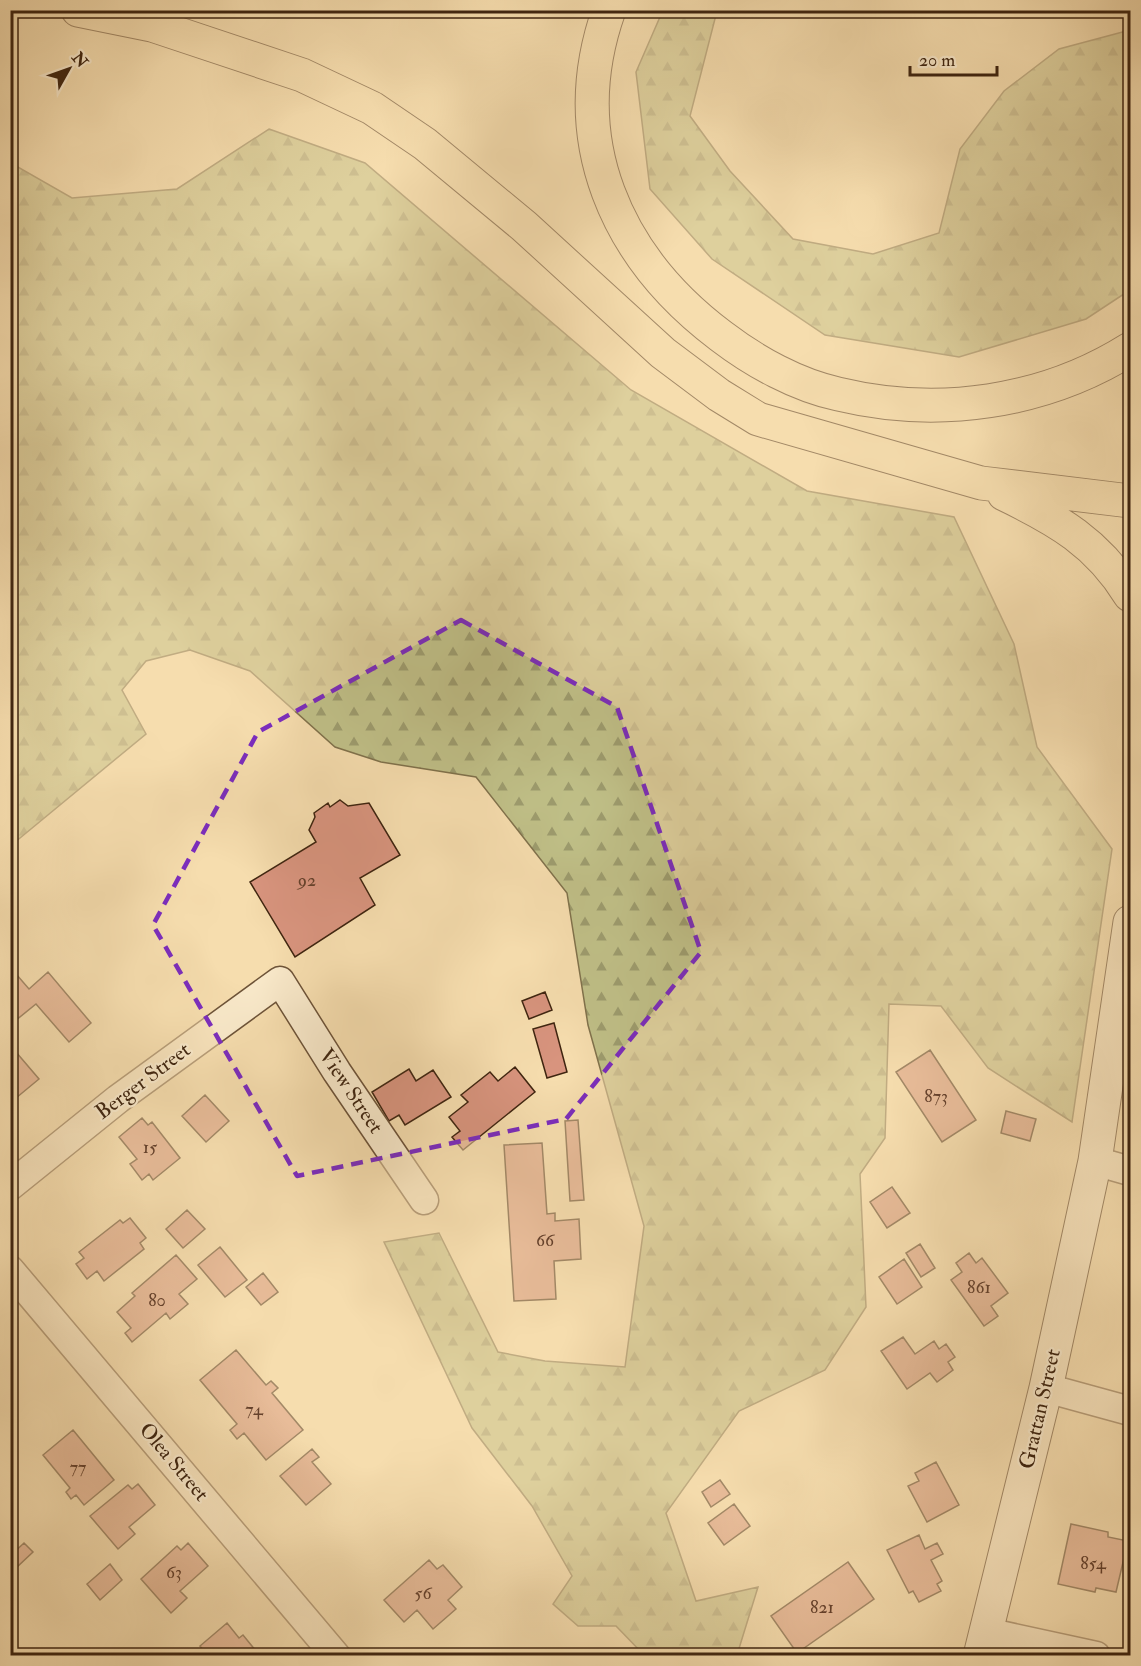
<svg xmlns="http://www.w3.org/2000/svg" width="1141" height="1666" viewBox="0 0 1141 1666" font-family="'IM FELL Double Pica',serif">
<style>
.forest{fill:url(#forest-firs);stroke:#80724c;stroke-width:1.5}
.building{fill:#d8947e;stroke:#3f2510;stroke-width:1.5}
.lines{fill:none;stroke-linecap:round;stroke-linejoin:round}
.street-casing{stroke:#6d5338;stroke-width:31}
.secondary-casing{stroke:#3f2510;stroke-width:35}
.highway-casing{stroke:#3f2510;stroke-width:35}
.street{stroke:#f9e9ca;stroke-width:28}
.secondary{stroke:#f9e9ca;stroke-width:33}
.highway{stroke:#f6ddae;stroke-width:33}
.marked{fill:none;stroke:#7b2cbf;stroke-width:4.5;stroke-dasharray:12 8;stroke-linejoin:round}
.labels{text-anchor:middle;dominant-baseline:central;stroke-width:4.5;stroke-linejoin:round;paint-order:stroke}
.number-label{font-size:18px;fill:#65412c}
.street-label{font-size:21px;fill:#3f2510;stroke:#f9e9ca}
</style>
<defs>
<pattern id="forest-firs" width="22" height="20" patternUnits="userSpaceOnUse" patternTransform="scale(1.5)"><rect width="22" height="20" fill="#c0c088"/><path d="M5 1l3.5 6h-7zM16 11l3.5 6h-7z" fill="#9d9c6e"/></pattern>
</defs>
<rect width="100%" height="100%" fill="#f6ddae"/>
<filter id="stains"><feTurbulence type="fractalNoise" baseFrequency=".00333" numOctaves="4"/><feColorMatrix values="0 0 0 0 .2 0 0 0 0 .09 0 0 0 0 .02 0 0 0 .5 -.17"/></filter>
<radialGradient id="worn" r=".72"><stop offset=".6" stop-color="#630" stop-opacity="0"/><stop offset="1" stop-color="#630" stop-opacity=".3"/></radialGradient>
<path class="forest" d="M663,10L717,11L690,116L730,171L793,239L873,254L939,233L960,149L1004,91L1059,49L1130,30V290L1086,319L959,357L825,335L712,259L650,189L636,72Z
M269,129L365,163L631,390L807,491L954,517L1014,644L1037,747L1112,849L1072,1122L988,1068L941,1006L889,1004L885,1138L860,1174L866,1307L825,1370L739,1411L666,1513L696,1601L758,1587L737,1655H644L616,1626H578L553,1604L572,1576L532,1506L472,1428L384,1242L439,1233L498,1352L545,1361L625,1367L644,1226L588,1025L567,893L476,777L381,762L335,747L250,671L190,650L146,661L122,690L146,734L14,843L11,842V163L72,198L177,189Z"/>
<path class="building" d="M340,800L348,806L369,803L400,855L360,878L375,905L295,957L250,882L316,842L309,830L315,817L314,813L328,803L330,807Z
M10,967L29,989L48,972L91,1023L69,1042L36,1004L10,1025Z
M545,992L552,1010L529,1019L522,1001Z
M554,1023L567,1072L547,1078L533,1029Z
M10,1045L39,1079L10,1103Z
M930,1050L976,1120L942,1142L896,1072Z
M515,1067L535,1092L463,1150L452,1137L460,1131L449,1117L468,1102L461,1095L490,1072L498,1081Z
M409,1069L416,1081L433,1070L451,1097L405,1125L399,1115L389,1121L372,1092Z
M205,1095L229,1121L206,1142L182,1116Z
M1006,1111L1036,1119L1030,1141L1001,1133Z
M142,1118L148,1125L152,1122L180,1158L153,1180L149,1174L142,1180L130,1164L137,1159L119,1137Z
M578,1120L584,1200L570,1201L565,1121Z
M542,1143L547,1214L555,1213V1221L579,1219L581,1259L554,1261L556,1299L514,1301L504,1145Z
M892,1187L910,1213L887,1228L870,1202Z
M187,1210L205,1229L183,1248L166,1229Z
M130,1218L146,1238L140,1243L144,1249L104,1281L97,1271L87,1279L76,1264L84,1258L79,1252L120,1220L123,1223Z
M920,1244L935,1268L921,1277L906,1253Z
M220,1247L247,1280L225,1297L198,1265Z
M969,1253L976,1263L982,1258L1008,1293L991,1306L998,1316L984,1326L951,1280L962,1272L956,1263Z
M176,1255L197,1279L179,1294L188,1304L170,1319L166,1313L132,1342L125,1333L131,1328L117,1312L135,1296L132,1293Z
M904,1259L922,1287L897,1304L879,1277Z
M263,1273L278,1292L261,1305L246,1287Z
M903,1337L915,1354L934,1341L939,1349L946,1344L955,1357L948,1362L953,1370L937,1382L930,1373L907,1389L881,1351Z
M236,1350L266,1385L271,1381L278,1388L272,1393L303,1430L266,1460L244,1433L237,1439L230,1430L237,1424L200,1380Z
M73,1430L114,1480L84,1505L76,1495L71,1499L66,1492L70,1488L43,1455Z
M312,1449L319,1457L312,1462L331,1484L306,1505L280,1476Z
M936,1462L959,1505L927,1522L908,1486L919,1481L915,1473Z
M720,1480L730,1494L711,1507L702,1492Z
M138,1484L155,1505L129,1527L135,1534L118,1549L90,1516L128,1485L132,1489Z
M734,1504L750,1526L724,1545L708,1523Z
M1071,1524L1108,1532V1537L1128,1541L1116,1592L1096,1588L1095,1592L1058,1584Z
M919,1535L925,1549L937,1543L943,1554L931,1560L942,1581L937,1584L941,1591L919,1602L913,1591L909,1593L887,1550Z
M24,1543L33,1552L17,1567L10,1556Z
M188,1543L208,1566L180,1591L187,1598L171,1613L141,1579L177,1546L181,1550Z
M429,1560L437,1569L443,1565L462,1587L448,1600L456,1609L433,1629L417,1610L404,1622L384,1600Z
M848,1562L874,1599L797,1653L771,1616Z
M110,1564L122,1580L100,1600L87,1584Z
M227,1623L239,1638L243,1635L260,1656H198L204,1651L200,1646Z"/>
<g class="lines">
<defs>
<path id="street" d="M1095,1161L1130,1171
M10,1186L118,1099L280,981L337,1072L424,1200
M10,1270L336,1656
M1046,1388L1130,1411
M986,1632L1096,1656"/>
<path id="secondary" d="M980,1656L1046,1388L1095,1161L1130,922"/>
<path id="highway" d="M78,10L152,25L302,75L372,108L425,144L524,226L663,353L719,395L758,419L981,483L1130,501
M609,10C563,140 616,257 721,336C755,362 797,385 838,394C938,418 1044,403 1130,349
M1004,494C1058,520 1098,543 1130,595"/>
</defs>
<use href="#street" class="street-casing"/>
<use href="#secondary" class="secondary-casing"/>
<use href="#highway" class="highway-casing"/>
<use href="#street" class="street"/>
<use href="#secondary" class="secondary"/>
<use href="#highway" class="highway"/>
</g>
<path d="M0 0H1141V1666H0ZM461,620L617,707L701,952L566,1119L297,1176L153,925L258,732Z" fill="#f6ddae" fill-opacity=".55" fill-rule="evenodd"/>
<path class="marked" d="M461,620L617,707L701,952L566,1119L297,1176L153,925L258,732Z"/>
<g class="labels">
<g class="number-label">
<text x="307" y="880">92</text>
<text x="936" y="1096">873</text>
<text x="150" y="1147">15</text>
<text x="545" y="1240">66</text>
<text x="979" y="1287">861</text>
<text x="157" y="1300">80</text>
<text x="254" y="1409">74</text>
<text x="78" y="1467">77</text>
<text x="1093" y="1563">854</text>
<text x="174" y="1572">63</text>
<text x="423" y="1593">56</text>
<text x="822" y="1607">821</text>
</g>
<g class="street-label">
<text transform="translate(143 1081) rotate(-37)">Berger Street</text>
<text transform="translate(351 1091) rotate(56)">View Street</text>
<text transform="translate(1040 1409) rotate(-77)">Grattan Street</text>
<text transform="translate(174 1462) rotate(50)">Olea Street</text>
</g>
</g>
<rect width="1141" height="1666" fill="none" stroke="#f6ddae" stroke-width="36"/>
<rect x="12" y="12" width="1117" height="1642" fill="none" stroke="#3f2510" stroke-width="3"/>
<rect x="18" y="18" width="1105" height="1630" fill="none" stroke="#3f2510" stroke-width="1.5"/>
<g transform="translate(69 69) rotate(50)" stroke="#f9e9ca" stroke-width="4.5" paint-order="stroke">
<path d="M0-4.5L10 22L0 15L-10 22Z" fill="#3f2510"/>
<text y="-9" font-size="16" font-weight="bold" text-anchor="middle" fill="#3f2510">N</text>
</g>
<path d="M910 66v9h87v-9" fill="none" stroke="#3f2510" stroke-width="3"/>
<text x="919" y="66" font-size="18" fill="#3f2510" stroke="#f9e9ca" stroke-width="4.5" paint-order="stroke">20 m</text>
<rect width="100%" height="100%" filter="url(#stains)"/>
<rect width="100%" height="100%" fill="url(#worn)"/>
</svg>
